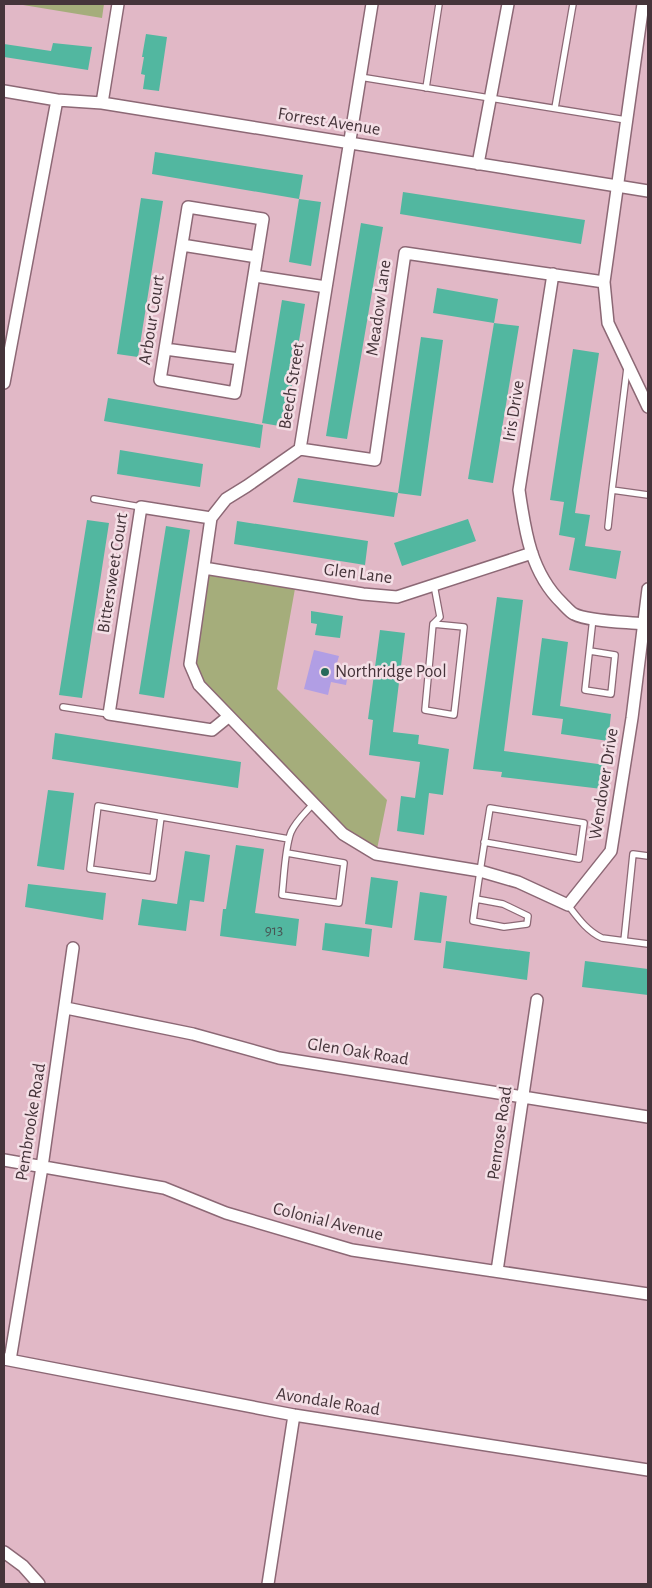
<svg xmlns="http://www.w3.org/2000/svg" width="652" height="1588" viewBox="0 0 652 1588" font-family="'Alegreya Sans',sans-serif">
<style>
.green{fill:#a5ad7b}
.water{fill:#b19ee4}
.building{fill:#52b7a0}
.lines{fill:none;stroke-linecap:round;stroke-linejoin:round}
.service-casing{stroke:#8c6875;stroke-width:8}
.minor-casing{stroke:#8c6875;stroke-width:14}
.service{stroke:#fff;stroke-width:5.5}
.minor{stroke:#fff;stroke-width:11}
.poi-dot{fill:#276a5b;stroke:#f4dfe6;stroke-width:2}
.labels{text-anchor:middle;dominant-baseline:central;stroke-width:5;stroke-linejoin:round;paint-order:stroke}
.number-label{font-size:15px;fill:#485554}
.street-label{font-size:18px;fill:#45343a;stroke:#f4dfe6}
.poi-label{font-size:18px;fill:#45343a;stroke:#f4dfe6;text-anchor:start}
</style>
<rect width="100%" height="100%" fill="#e1b8c6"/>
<path class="green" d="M17,4H104L102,18Z
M204,568L296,583L277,689L387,800L376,854L343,834L228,717L190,664Z"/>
<path class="water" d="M314,650L339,656L335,670L348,674L346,685L331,682L328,695L304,689Z"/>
<path class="building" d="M146,34L167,37L159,91L143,89L145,75L141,74L144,57H142Z
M53,43L92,47L88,70L4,57V44L51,51Z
M155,152L303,175L299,199L152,174Z
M403,192L585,220L581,244L400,214Z
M141,198L163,201L138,357L117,354Z
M299,199L321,202L311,266L289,262Z
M361,223L383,227L347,439L326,436Z
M437,288L498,299L494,323L433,313Z
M282,300L305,304L285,427L262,423Z
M494,323L519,326L493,483L468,479Z
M421,337L443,340L421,496L398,493Z
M573,349L599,353L575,513L590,515L585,546L621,551L616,579L569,570L575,538L559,535L564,502L550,500Z
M108,398L263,425L260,448L104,421Z
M120,450L203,464L200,487L117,474Z
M298,478L398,493L394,517L293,502Z
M468,519L476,541L402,566L394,543Z
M87,520L109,523L82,698L59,695Z
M237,521L368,541L365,565L234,544Z
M166,526L190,530L164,698L139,694Z
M497,597L523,600L504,751L605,765L602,789L501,777L502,772L473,769Z
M311,611L343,616L340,638L315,635L317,624L311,623Z
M380,630L405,633L393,732L419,735L418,744L449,749L443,795L429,793L424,835L397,831L401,796L415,798L420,762L369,755L373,720L368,719Z
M542,638L568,642L560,706L611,714L608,741L561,734L563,719L532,715Z
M55,733L241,762L238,788L52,759Z
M48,790L74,793L64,870L37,866Z
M236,845L264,849L255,913L299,919L296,946L220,936L223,909H226Z
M185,851L210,855L204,902L190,900L186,931L138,925L142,899L177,904Z
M371,877L398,881L392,928L365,924Z
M28,884L106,893L103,920L25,907Z
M420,892L447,896L441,943L414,940Z
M325,923L372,929L369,957L322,950Z
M446,941L530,952L527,980L443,968Z
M585,961L648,969V995L582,987Z"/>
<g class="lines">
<defs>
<path id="service" d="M360,77L626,120
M426,88L439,4
M555,108L573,4
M612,490L627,368
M94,499L141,507
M608,527L612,490L648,495
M433,624L464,627L454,715L425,710L433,624L440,617L434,585
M590,651L615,655L611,694L585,690L593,618
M63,707L109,714
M161,817L153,878L90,869L98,806L289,839
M287,853L344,863L339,903L282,895C284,878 285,847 291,832C296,821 305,813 313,804
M476,899L503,904L528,916L527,924L504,927L473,921C478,883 484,845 490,808L584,823L579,859L484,842
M568,905C578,918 587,931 602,938L648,944
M624,941L633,854L648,856"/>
<path id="minor" d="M372,4L300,449L247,486L226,499L211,518L190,664L199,685L343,834L376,854L480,871L518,882L568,905L611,851L632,718L648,589
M643,4L604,282L608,323L648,407
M4,91L57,100L102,103L648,191
M102,103L118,4
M478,164L508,4
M188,207L263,219L235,393L160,380Z
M182,245L257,257
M553,274L519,490C525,532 531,573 562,603C566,607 570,612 574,614C587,621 626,622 643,624
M254,276L326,287
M165,349L240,359
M4,383L57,100
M300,449L375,460L405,253L604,282
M211,518L141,507L109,714L212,730L228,717
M204,568L363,594L397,597L532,553
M66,1008L193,1034L279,1058L648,1117
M4,1160L164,1188L226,1213L352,1250L648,1294
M497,1271L537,1000
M4,1359L294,1415L648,1470
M10,1360L42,1167L73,948
M4,1552L23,1566L39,1584
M268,1584L294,1415"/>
</defs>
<use href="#service" class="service-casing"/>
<use href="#minor" class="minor-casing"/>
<use href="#service" class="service"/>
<use href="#minor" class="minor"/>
</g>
<circle class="poi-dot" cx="325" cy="672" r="5"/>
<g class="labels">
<g class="number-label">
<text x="274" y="930">913</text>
</g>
<g class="street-label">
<text transform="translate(329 122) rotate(9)">Forrest Avenue</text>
<text transform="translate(379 308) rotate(-82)">Meadow Lane</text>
<text transform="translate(152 320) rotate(-81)">Arbour Court</text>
<text transform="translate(292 386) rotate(-81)">Beech Street</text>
<text transform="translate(514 411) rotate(-81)">Iris Drive</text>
<text transform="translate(113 573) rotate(-81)">Bittersweet Court</text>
<text transform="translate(358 574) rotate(7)">Glen Lane</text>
<text transform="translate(604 784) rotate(-81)">Wendover Drive</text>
<text transform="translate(358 1052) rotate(9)">Glen Oak Road</text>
<text transform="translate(31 1122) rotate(-81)">Pembrooke Road</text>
<text transform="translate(500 1133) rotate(-82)">Penrose Road</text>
<text transform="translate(328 1222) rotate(14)">Colonial Avenue</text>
<text transform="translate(328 1402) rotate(9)">Avondale Road</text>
</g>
<g class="poi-label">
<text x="335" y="672">Northridge Pool</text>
</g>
</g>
<rect width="652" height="1588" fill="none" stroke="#45343a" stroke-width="10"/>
</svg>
